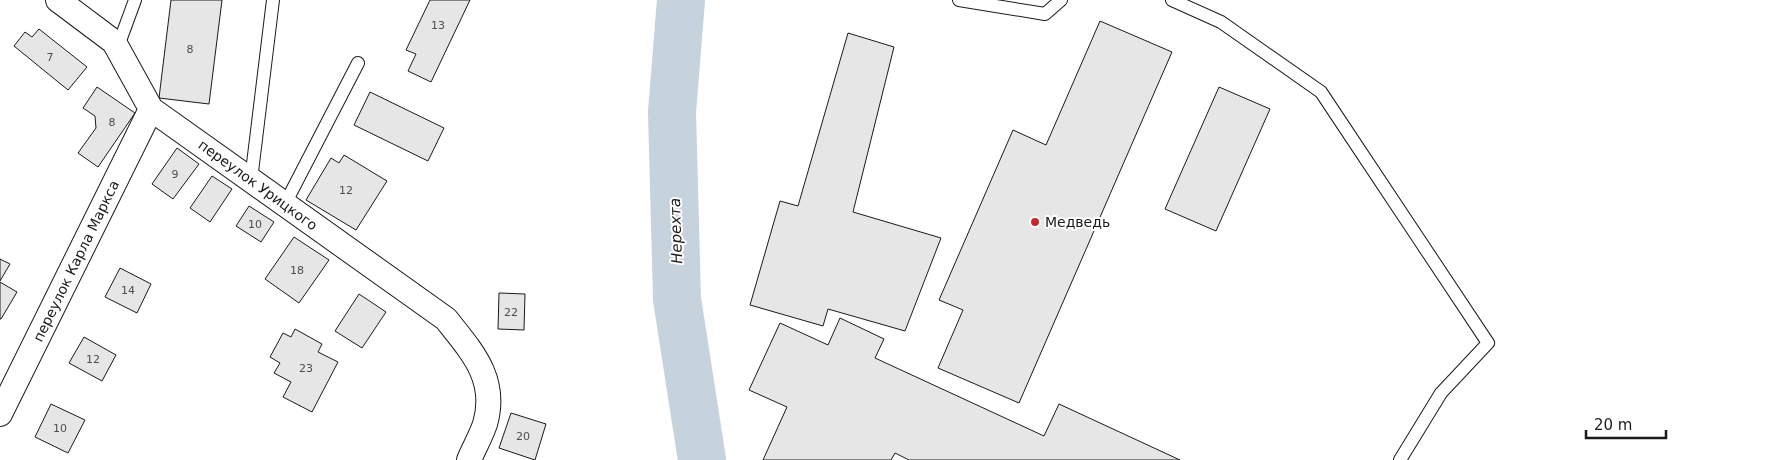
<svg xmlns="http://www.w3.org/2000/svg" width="1766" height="460" viewBox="0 0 1766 460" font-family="'DejaVu Sans',sans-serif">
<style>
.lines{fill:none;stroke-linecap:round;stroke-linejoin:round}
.river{stroke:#c6d2dc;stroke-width:48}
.building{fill:#e6e6e6;stroke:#1a1a1a}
.service-casing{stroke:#1a1a1a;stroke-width:14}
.minor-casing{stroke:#1a1a1a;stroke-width:26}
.service{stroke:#fff;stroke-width:12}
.minor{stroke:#fff;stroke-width:24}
.poi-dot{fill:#c62828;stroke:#fff;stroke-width:2}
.labels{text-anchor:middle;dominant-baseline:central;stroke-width:4;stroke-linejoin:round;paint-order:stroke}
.number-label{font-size:11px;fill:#4d4d4d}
.street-label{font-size:14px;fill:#1a1a1a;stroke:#fff}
.poi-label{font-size:14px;fill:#1a1a1a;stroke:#fff;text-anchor:start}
.water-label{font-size:15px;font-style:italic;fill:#1a1a1a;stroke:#fff}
</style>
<rect width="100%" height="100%" fill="#fff"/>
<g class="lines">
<path class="river" d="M681,0L672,112L677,299L702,460"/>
</g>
<path class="building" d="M171,0H222L209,104L159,98Z
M430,0H470L431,82L408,71L416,54L406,50Z
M1100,21L1172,52L1019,403L938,368L963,310L939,300L1013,130L1046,145Z
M39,29L87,67L68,90L14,46L25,32L32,37Z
M848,33L894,47L853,212L941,238L905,331L828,309L823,326L750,305L780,201L798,206Z
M97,87L135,113L98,167L78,153L96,128L95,116L83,108Z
M1219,87L1270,109L1216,231L1165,209Z
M370,92L444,128L428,161L354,125Z
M177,148L199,164L173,199L152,184Z
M344,155L387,181L356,230L306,200L331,158L339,163Z
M212,176L232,189L210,222L190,208Z
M249,206L274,222L261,242L236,226Z
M294,237L329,260L299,303L265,279Z
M0,259L10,264L0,281Z
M120,268L151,284L137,313L105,297Z
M0,282L17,292L1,319H0Z
M499,293L525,294L524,330L498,329Z
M359,294L386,312L362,348L335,331Z
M840,318L884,339L875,358L1044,436L1059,404L1180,460H909L895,453L891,460H763L787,407L749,390L780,323L828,345Z
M295,329L322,344L318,352L338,362L312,412L283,397L291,382L274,373L280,363L270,357L283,333L291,337Z
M84,337L116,355L102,381L69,363Z
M51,404L85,420L68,453L35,437Z
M511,413L546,424L535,460L499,448Z"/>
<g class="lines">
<defs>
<path id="service" d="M959,0L1045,14L1061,0
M1172,0L1221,22L1321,92L1488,343L1441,393L1400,460
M117,49L135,0
M251,180L273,0
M285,204L358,63"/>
<path id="minor" d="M58,0L114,42L151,109L446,319C472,352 498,379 485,424C481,436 474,448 469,460
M0,414L151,109"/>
</defs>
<use href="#service" class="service-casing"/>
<use href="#minor" class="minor-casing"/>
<use href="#service" class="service"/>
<use href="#minor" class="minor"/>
</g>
<circle class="poi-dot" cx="1035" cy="222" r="5"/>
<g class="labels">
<g class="number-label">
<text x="438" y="25">13</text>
<text x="190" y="49">8</text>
<text x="50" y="57">7</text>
<text x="112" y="122">8</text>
<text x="175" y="174">9</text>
<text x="346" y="190">12</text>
<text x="255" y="224">10</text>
<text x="297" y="270">18</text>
<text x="128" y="290">14</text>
<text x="511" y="312">22</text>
<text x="93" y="359">12</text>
<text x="306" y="368">23</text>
<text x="60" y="428">10</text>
<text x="523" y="436">20</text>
</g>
<g class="street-label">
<text transform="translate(258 185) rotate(36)">переулок Урицкого</text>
<text transform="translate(76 261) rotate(-64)">переулок Карла Маркса</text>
</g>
<g class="poi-label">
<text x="1045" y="222">Медведь</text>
</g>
<g class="water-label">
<text transform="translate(676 231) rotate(-92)">Нерехта</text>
</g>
</g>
<path d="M1586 430v8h80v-8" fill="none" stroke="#1a1a1a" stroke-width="2.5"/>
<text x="1594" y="430" font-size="15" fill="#1a1a1a" stroke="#ffffff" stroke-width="4" paint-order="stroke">20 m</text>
</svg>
